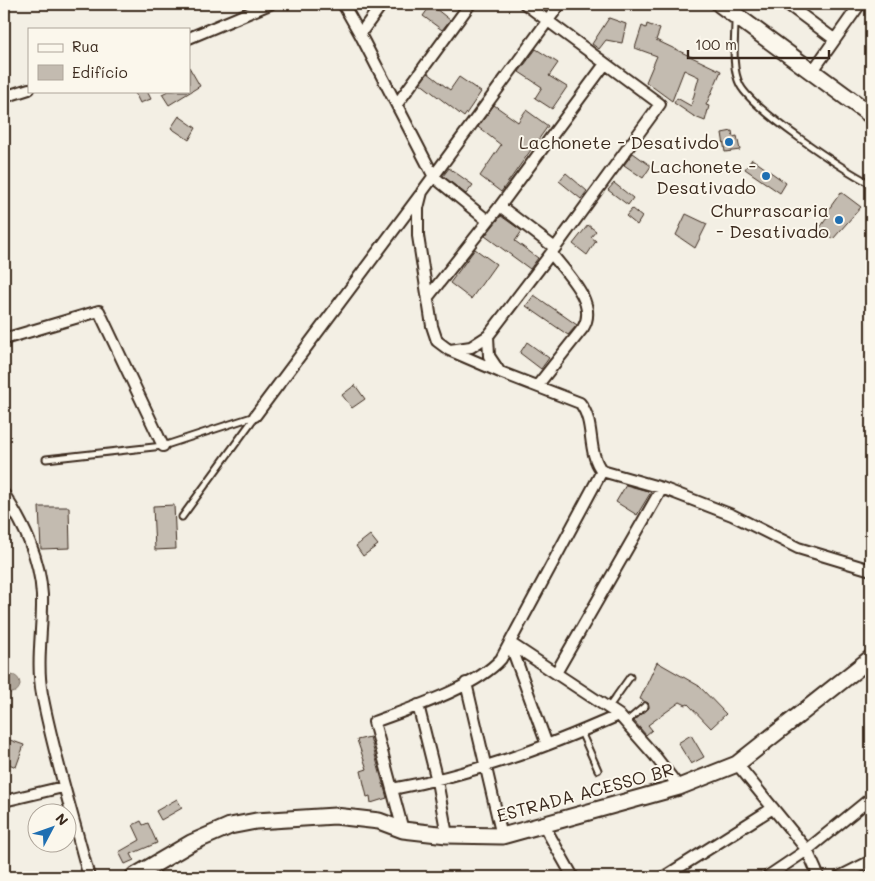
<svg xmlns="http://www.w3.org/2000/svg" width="875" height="881" viewBox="0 0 875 881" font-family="Mali,sans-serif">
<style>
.water{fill:#afa69a;stroke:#817468}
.building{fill:#c3bbb0;stroke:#3b2a1e}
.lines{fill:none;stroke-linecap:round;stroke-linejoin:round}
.lane-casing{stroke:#3b2a1e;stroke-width:9}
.street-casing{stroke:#3b2a1e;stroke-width:14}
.secondary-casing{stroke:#3b2a1e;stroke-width:19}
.primary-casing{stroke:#3b2a1e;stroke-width:20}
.lane{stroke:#fbf7ec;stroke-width:5}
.street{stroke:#fbf7ec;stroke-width:10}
.secondary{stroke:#fbf7ec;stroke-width:15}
.primary{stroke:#fbf7ec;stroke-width:16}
.poi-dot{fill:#1f6fb2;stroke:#fbf7ec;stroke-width:2}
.labels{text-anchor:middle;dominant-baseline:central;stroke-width:4;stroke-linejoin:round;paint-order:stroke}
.poi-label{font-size:18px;fill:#3b2a1e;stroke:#fbf7ec;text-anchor:end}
.street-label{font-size:18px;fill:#3b2a1e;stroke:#fbf7ec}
</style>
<rect width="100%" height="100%" fill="#f3efe4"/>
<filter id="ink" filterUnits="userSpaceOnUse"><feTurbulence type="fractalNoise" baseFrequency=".02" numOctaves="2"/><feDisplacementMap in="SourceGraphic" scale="10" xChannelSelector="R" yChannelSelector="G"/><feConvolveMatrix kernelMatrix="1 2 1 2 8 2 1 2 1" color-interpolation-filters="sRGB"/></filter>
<g filter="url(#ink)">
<path class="water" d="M2 684a9 9 0 1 1 18 0a9 9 0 1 1-18 0Z"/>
<path class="building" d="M431,5L450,20L442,30L423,16Z
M609,18L626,24L622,43L606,40L599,49L592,44Z
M647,24L660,29L656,40L721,71L706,105L709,106L705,121L695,117L674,103L677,98L691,106L699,77L684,70L672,101L646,82L657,56L635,48L642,26L646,28Z
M536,49L558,63L549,76L567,87L552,109L535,98L542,87L519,72Z
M189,67L200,86L169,105L162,94L168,91H189Z
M428,73L450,90L459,77L481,92L464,117L420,83Z
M134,91H147L151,99L140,103Z
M494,105L518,122L526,110L548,126L501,192L480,176L501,145L478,127Z
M179,116L196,128L189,140L171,128Z
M732,131L733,137L737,136L740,150L725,152L722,133Z
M633,153L651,166L643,178L624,165Z
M752,159L786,183L780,193L745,169Z
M449,168L473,185L466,194L443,176Z
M566,173L587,191L581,199L559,181Z
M614,183L633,198L628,205L608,190Z
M841,192L861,207L833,239L819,229L829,215L826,213Z
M632,209L642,217L637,225L626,216Z
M686,214L707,224L695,248L676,235Z
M501,216L522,231L515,241L538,258L530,269L485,236Z
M588,225L596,231L591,237L596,241L587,255L573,244Z
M475,249L496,264L471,299L450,283Z
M534,295L577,325L568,335L526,306Z
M527,342L549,358L541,369L520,353Z
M355,385L365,399L352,408L342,395Z
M626,485L651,492L637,515L616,502Z
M174,505L176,549L155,550L153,506Z
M39,507H69L70,548L41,549Z
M370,535L378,545L363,556L356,546Z
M657,662L699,686L726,714L711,728L688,704L686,705L680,702L648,725L652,730L646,735L634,721L649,708L648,703L640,699Z
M691,735L704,757L691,764L678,743Z
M370,737L387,798L371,803L370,796L367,797L361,771L367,769L357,740Z
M4,738L24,745L16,767L4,762Z
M177,799L182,808L161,820L156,811Z
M141,821L143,825L148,823L157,843L131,854L134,860L125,864L119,852L140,840L133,825Z"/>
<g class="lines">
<defs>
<path id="lane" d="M735,21C735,41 731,67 740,85C753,110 844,170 871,184
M46,459L163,446L255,416
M182,517L255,417
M608,708L630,677
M626,722L645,706
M581,732L598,770"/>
<path id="street" d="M343,4L360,34
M382,4L360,34L434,177L488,221
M787,4L834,39
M189,38L270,4
M812,72L860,4
M4,97L29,89
M397,104L470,4
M500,206L555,248
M428,297L500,206L605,64
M488,336L489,356L499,371
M4,339L99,311L163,446
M450,350L471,347L488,336L555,248L660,104L525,4
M537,386L583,328C599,303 565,272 551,253
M255,416L420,195
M602,471L662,488L732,515L798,548L871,570
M4,494C24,525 40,558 42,595C43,628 36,662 42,694C54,756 73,816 89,877
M510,643L619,715L655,756L679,787
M510,643L547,745
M556,673L662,488
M466,683L502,836
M418,705L437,781L447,835
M737,764L807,850L819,877
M392,789C474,774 542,749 619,715
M4,801L63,787
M543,824L573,877
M403,830L374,722C411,708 475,688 501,659L602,471C586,451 596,423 580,403L500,372L449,350L437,341L432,326L418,236V208L422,192L560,4
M664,877L773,808
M767,877L807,850L871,798
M839,877L871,861"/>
<path id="secondary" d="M133,877L191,843L230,826L256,821L335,816L379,821L403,830L447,835L502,836L679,787L737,764L871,658"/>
<path id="primary" d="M720,4L871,115"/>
</defs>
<use href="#lane" class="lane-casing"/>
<use href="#street" class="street-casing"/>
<use href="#secondary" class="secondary-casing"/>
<use href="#primary" class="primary-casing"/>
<use href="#lane" class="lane"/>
<use href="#street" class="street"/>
<use href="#secondary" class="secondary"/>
<use href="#primary" class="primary"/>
</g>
</g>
<g class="poi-dot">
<circle cx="729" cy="142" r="5"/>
<circle cx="766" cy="176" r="5"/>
<circle cx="839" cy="220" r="5"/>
</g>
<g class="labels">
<g class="poi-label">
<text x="719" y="142">Lachonete - Desativdo</text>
<text x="756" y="166">Lachonete -<tspan x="756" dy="21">Desativado</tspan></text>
<text x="829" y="210">Churrascaria<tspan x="829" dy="21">- Desativado</tspan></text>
</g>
<g class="street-label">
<text transform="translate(585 792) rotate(-15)">ESTRADA ACESSO BR</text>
</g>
</g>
<rect width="875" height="881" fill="none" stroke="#fbf7ec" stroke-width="20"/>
<rect x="10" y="10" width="855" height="861" fill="none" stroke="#3b2a1e" stroke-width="2" filter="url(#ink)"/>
<rect x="28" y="28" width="162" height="65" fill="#fbf7ec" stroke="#aea59a"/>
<rect x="38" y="44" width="25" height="8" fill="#fbf7ec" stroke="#aea59a"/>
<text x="72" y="52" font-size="15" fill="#3b2a1e">Rua</text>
<rect x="38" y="65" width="25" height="15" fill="#c3bbb0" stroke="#aea59a"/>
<text x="72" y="78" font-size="15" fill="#3b2a1e">Edifício</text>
<g transform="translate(52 828) rotate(49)"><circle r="24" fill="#fbf7ec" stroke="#aea59a"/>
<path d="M0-4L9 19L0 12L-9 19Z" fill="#1f6fb2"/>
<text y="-8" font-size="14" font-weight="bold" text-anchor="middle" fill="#3b2a1e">N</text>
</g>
<path d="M688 50v8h141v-8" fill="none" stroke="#3b2a1e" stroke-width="2.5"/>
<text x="695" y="50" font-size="15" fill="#3b2a1e" stroke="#fbf7ec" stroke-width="4" paint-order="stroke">100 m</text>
</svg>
